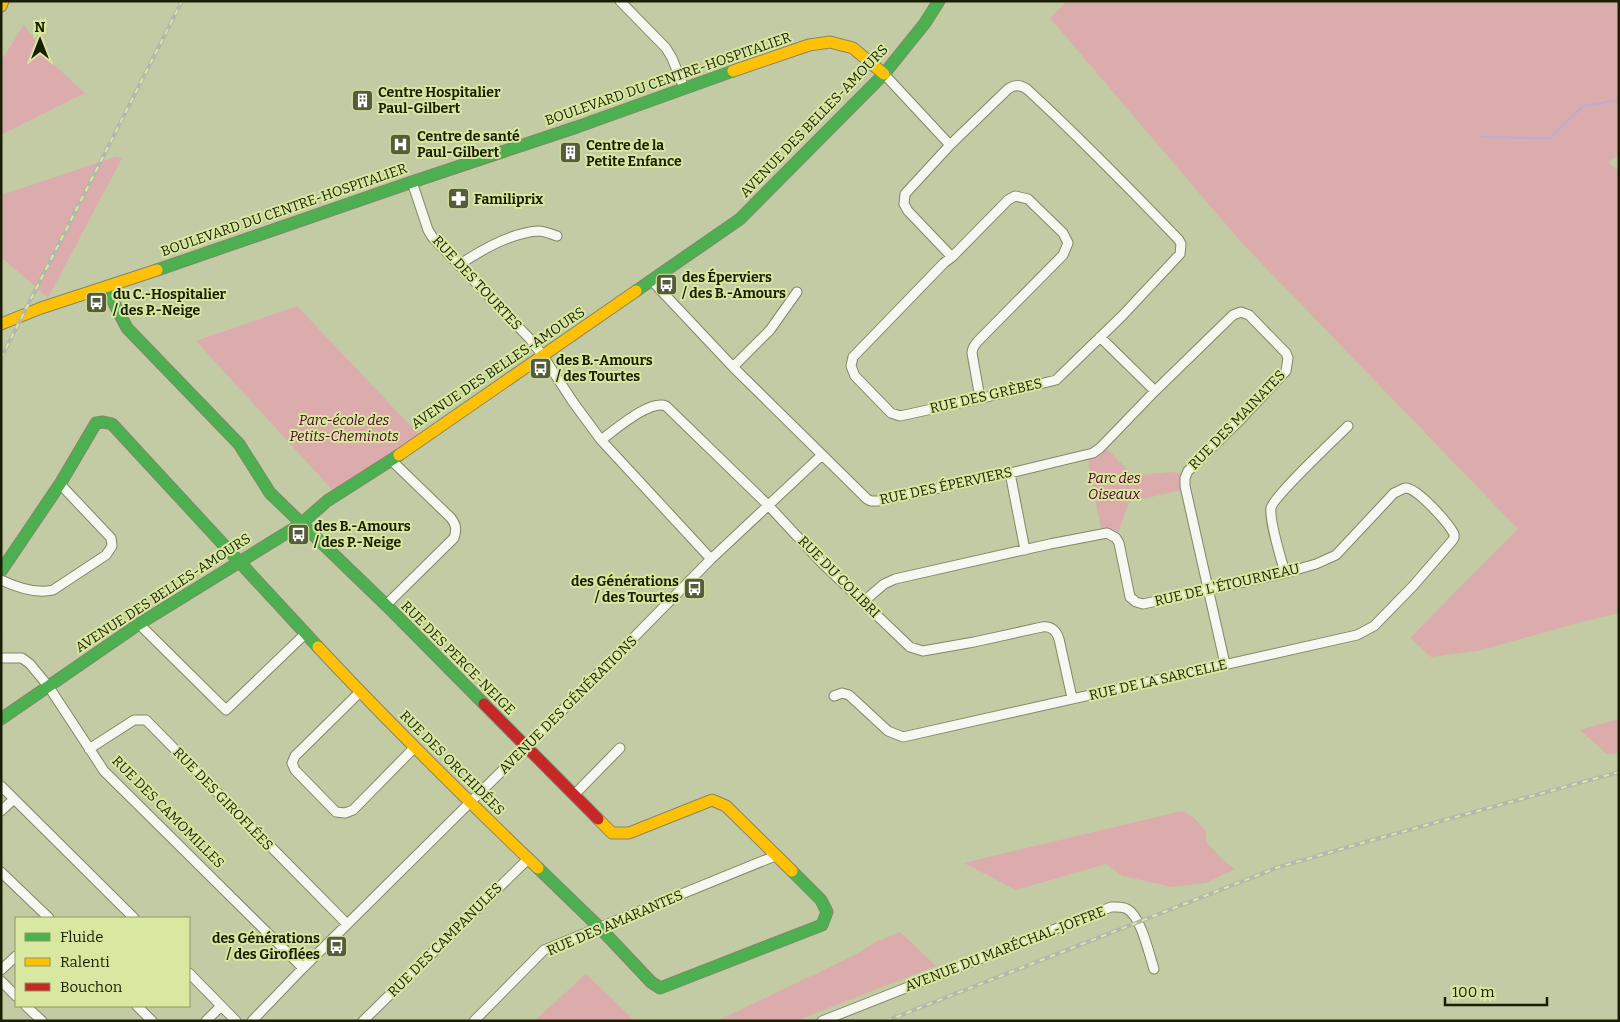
<svg xmlns="http://www.w3.org/2000/svg" width="1620" height="1022" viewBox="0 0 1620 1022" font-family="Bitter,serif">
<style>
.green{fill:#dbacab}
.lines{fill:none;stroke-linecap:round;stroke-linejoin:round}
.stream{stroke:#bcaadb;stroke-width:2}
.street-casing{stroke:#818768;stroke-width:11}
.fast-casing{stroke:#818768;stroke-width:13}
.slow-casing{stroke:#818768;stroke-width:13}
.jam-casing{stroke:#818768;stroke-width:13}
.street{stroke:#f6f7f1;stroke-width:9}
.fast{stroke:#4caf50;stroke-width:11}
.slow{stroke:#ffc107;stroke-width:11}
.jam{stroke:#c62828;stroke-width:11}
.rail-casing{stroke:#b4b7ac;stroke-width:4}
.rail{stroke:#d8e8a0;stroke-width:2;stroke-dasharray:5.5;stroke-linecap:butt}
.labels{text-anchor:middle;dominant-baseline:central;stroke-width:4;stroke-linejoin:round;paint-order:stroke}
.street-label{font-size:14px;fill:#1a1f03;stroke:#d8e8a0}
.poi-label{font-size:14px;font-weight:bold;fill:#1a1f03;stroke:#d8e8a0;text-anchor:start}
.park-label{font-size:14px;font-style:italic;fill:#500128;stroke:#d8e8a0}
</style>
<rect width="100%" height="100%" fill="#c2cba3"/>
<path class="green" d="M1067,1H1619V155L1608,162L1619,171V613L1589,620L1477,651L1431,657L1410,638L1518,529L1240,241L1050,18Z
M24,25L48,59L85,93L1,135V61Z
M115,157L122,158L48,298L1,257V195Z
M297,306L422,438L337,495L196,341Z
M1103,445L1134,476L1170,472L1186,474V489L1129,502L1116,538L1102,534L1087,454Z
M1619,719V753L1607,754L1580,730Z
M1182,811L1193,817L1206,831V842L1223,860L1235,869L1206,883L1172,887L1123,876L1106,864L1016,890L964,863Z
M900,932L936,966L803,1018L800,1021H717L857,954L876,942Z
M586,974L635,1021H534Z"/>
<g class="lines">
<path class="stream" d="M1481,137L1550,138L1583,106L1619,100"/>
<defs>
<path id="street" d="M620,1L666,48L672,58L684,88
M884,74L950,145
M412,182L428,230L433,238L530,339L543,356L573,402L601,440L711,559
M952,257L908,211L904,204L905,194L950,145L1008,89C1015,84 1022,85 1028,90C1080,138 1130,189 1179,240L1181,244L1180,254L1122,316L1056,380L987,397L900,416L891,413L855,376L851,366L853,357L944,263L952,257L1008,200L1015,196L1028,199L1063,233L1068,243L1063,255L977,342L973,348L972,353L980,398
M459,265C481,250 510,233 538,231C544,231 551,234 557,236
M652,281L733,367L867,499L871,501H878L1010,473L1093,453L1100,448L1155,391L1233,315L1241,312L1249,315L1286,353L1288,358L1286,371L1240,420L1188,471L1185,478V486L1225,664
M1100,337L1155,391
M733,367L770,330L797,292
M601,440C615,430 650,399 666,406L768,505L821,562L910,647L923,651L974,642L1042,627C1051,626 1056,630 1059,639L1072,698
M1010,473L1025,550
M1285,573C1281,558 1269,521 1271,508C1273,497 1337,437 1348,426
M1,580C16,587 37,594 53,590L106,555L112,546L111,538L60,484
M386,605L454,538C457,529 456,525 451,518L391,460
M139,624L226,710L305,634
M1,658H22L30,664L49,687L104,771L303,968
M360,692L295,756L292,763L295,770L336,812L345,813L353,810L415,747
M834,696L842,693L849,695L888,731L903,737L1357,635L1374,626L1413,586L1452,541L1454,538V534C1449,524 1417,487 1405,488C1402,489 1397,492 1394,493L1336,555L1316,564L1281,574L1143,604L1136,602L1130,597L1119,543L1116,538L1107,533L1050,544L895,579L884,584L863,602
M89,749L134,720H146L347,924
M1,786L134,918
M574,795L620,748
M1,811L14,799
M1,872L49,918
M1,970L16,956
M189,973L236,1021
M1,981L16,996
M26,1006L42,1021
M137,1006L152,1021
M206,1021L221,1006
M252,1021L303,968L526,747L711,559L822,455
M363,1021L528,859
M474,1021L544,950L775,856
M822,1021L1111,907C1116,907 1122,906 1127,909C1141,916 1149,954 1154,969"/>
<path id="fast" d="M157,270L412,182L577,127L733,71
M106,288L127,328L239,444L270,493L386,605L484,704
M636,291L740,219L884,74L925,23L939,1
M1,571L60,484L96,423L103,422L112,424L318,647
M1,719L139,624L301,524L327,501L399,455
M538,868L600,928L651,982L660,988L822,925L827,912L821,900L792,871"/>
<path id="slow" d="M1,6L3,1
M733,71L809,45L830,42L853,48L884,74
M1,324L41,308L157,270
M399,455L636,291
M318,647C389,723 463,796 538,868
M598,819L612,833H629L712,800L726,806L792,871"/>
<path id="jam" d="M484,704L598,819"/>
</defs>
<use href="#street" class="street-casing"/>
<use href="#fast" class="fast-casing"/>
<use href="#slow" class="slow-casing"/>
<use href="#jam" class="jam-casing"/>
<use href="#street" class="street"/>
<use href="#fast" class="fast"/>
<use href="#slow" class="slow"/>
<use href="#jam" class="jam"/>
<defs>
<path id="rail" d="M1,358L182,1
M886,1021L1276,868L1369,841L1619,772"/>
</defs>
<use href="#rail" class="rail-casing"/>
<use href="#rail" class="rail"/>
</g>
<defs>
<symbol id="building-square" viewBox="-11 -11 22 22"><rect x="-9" y="-9" width="18" height="18" rx="4" fill="#555b3b" stroke="#d8e8a0"/><path d="M-4-6H4V6H1V3H-1V6H-4ZM-2.5-4.3h1.7v1.8h-1.7ZM.8-4.3h1.7v1.8H.8ZM-2.5-1h1.7V.8h-1.7ZM.8-1h1.7V.8H.8Z" fill="#fff"/></symbol>
<symbol id="hospital-square" viewBox="-11 -11 22 22"><rect x="-9" y="-9" width="18" height="18" rx="4" fill="#555b3b" stroke="#d8e8a0"/><path d="M-5-5h3v3.5h4V-5h3V5h-3V1.5h-4V5h-3Z" fill="#fff"/></symbol>
<symbol id="pharmacy-square" viewBox="-11 -11 22 22"><rect x="-9" y="-9" width="18" height="18" rx="4" fill="#555b3b" stroke="#d8e8a0"/><path d="M-2-6h4v4h4v4h-4v4h-4v-4h-4v-4h4Z" fill="#fff"/></symbol>
<symbol id="bus-square" viewBox="-11 -11 22 22"><rect x="-9" y="-9" width="18" height="18" rx="4" fill="#555b3b" stroke="#d8e8a0"/><path d="M-5-6H5V4H4V6H2V4H-2V6H-4V4H-5ZM-3.5-4V0h7V-4ZM-3.5 1.2v1.5H-2V1.2ZM2 1.2v1.5H3.5V1.2Z" fill="#fff"/></symbol>
</defs>
<g fill-rule="evenodd">
<use href="#building-square" x="350" y="88" width="25" height="25"/>
<use href="#hospital-square" x="388" y="132" width="25" height="25"/>
<use href="#building-square" x="558" y="140" width="25" height="25"/>
<use href="#pharmacy-square" x="446" y="186" width="25" height="25"/>
<use href="#bus-square" x="654" y="272" width="25" height="25"/>
<use href="#bus-square" x="84" y="290" width="25" height="25"/>
<use href="#bus-square" x="528" y="356" width="25" height="25"/>
<use href="#bus-square" x="286" y="522" width="25" height="25"/>
<use href="#bus-square" x="682" y="576" width="25" height="25"/>
<use href="#bus-square" x="324" y="934" width="25" height="25"/>
</g>
<g class="labels">
<g class="street-label">
<text transform="translate(668 79) rotate(-19)">BOULEVARD DU CENTRE-HOSPITALIER</text>
<text transform="translate(814 121) rotate(-46)">AVENUE DES BELLES-AMOURS</text>
<text transform="translate(284 210) rotate(-19)">BOULEVARD DU CENTRE-HOSPITALIER</text>
<text transform="translate(477 283) rotate(47)">RUE DES TOURTES</text>
<text transform="translate(498 368) rotate(-34)">AVENUE DES BELLES-AMOURS</text>
<text transform="translate(986 396) rotate(-13)">RUE DES GRÈBES</text>
<text transform="translate(1237 420) rotate(-46)">RUE DES MAINATES</text>
<text transform="translate(946 486) rotate(-12)">RUE DES ÉPERVIERS</text>
<text transform="translate(839 577) rotate(45)">RUE DU COLIBRI</text>
<text transform="translate(1227 585) rotate(-13)">RUE DE L'ÉTOURNEAU</text>
<text transform="translate(163 593) rotate(-33)">AVENUE DES BELLES-AMOURS</text>
<text transform="translate(458 658) rotate(45)">RUE DES PERCE-NEIGE</text>
<text transform="translate(1158 680) rotate(-13)">RUE DE LA SARCELLE</text>
<text transform="translate(568 705) rotate(-45)">AVENUE DES GÉNÉRATIONS</text>
<text transform="translate(452 763) rotate(45)">RUE DES ORCHIDÉES</text>
<text transform="translate(223 799) rotate(46)">RUE DES GIROFLÉES</text>
<text transform="translate(168 812) rotate(45)">RUE DES CAMOMILLES</text>
<text transform="translate(615 923) rotate(-23)">RUE DES AMARANTES</text>
<text transform="translate(445 940) rotate(-45)">RUE DES CAMPANULES</text>
<text transform="translate(1005 949) rotate(-21)">AVENUE DU MARÉCHAL-JOFFRE</text>
</g>
<g class="poi-label">
<text x="378" y="92">Centre Hospitalier<tspan x="378" dy="16">Paul-Gilbert</tspan></text>
<text x="417" y="136">Centre de santé<tspan x="417" dy="16">Paul-Gilbert</tspan></text>
<text x="586" y="145">Centre de la<tspan x="586" dy="16">Petite Enfance</tspan></text>
<text x="474" y="199">Familiprix</text>
<text x="682" y="277">des Éperviers<tspan x="682" dy="16">/ des B.-Amours</tspan></text>
<text x="113" y="294">du C.-Hospitalier<tspan x="113" dy="16">/ des P.-Neige</tspan></text>
<text x="556" y="360">des B.-Amours<tspan x="556" dy="16">/ des Tourtes</tspan></text>
<text x="314" y="526">des B.-Amours<tspan x="314" dy="16">/ des P.-Neige</tspan></text>
<text x="679" y="581" text-anchor="end">des Générations<tspan x="679" dy="16">/ des Tourtes</tspan></text>
<text x="320" y="938" text-anchor="end">des Générations<tspan x="320" dy="16">/ des Giroflées</tspan></text>
</g>
<g class="park-label">
<text x="344" y="420">Parc-école des<tspan x="344" dy="16">Petits-Cheminots</tspan></text>
<text x="1114" y="478">Parc des<tspan x="1114" dy="16">Oiseaux</tspan></text>
</g>
</g>
<rect width="1620" height="1022" fill="none" stroke="#1a1f03" stroke-width="5"/>
<rect x="15" y="917" width="175" height="90" fill="#d8e8a0" stroke="#8c9861"/>
<rect x="25" y="933" width="25" height="8" fill="#4caf50" stroke="#8c9861"/>
<text x="60" y="942" font-size="15" fill="#1a1f03">Fluide</text>
<rect x="25" y="958" width="25" height="8" fill="#ffc107" stroke="#8c9861"/>
<text x="60" y="967" font-size="15" fill="#1a1f03">Ralenti</text>
<rect x="25" y="983" width="25" height="8" fill="#c62828" stroke="#8c9861"/>
<text x="60" y="992" font-size="15" fill="#1a1f03">Bouchon</text>
<g transform="translate(40 40)" stroke="#d8e8a0" stroke-width="4" paint-order="stroke">
<path d="M0-4L9 19L0 12L-9 19Z" fill="#1a1f03"/>
<text y="-8" font-size="14" font-weight="bold" text-anchor="middle" fill="#1a1f03">N</text>
</g>
<path d="M1445 997v8h102v-8" fill="none" stroke="#1a1f03" stroke-width="2.5"/>
<text x="1452" y="997" font-size="15" fill="#1a1f03" stroke="#d8e8a0" stroke-width="4" paint-order="stroke">100 m</text>
</svg>
